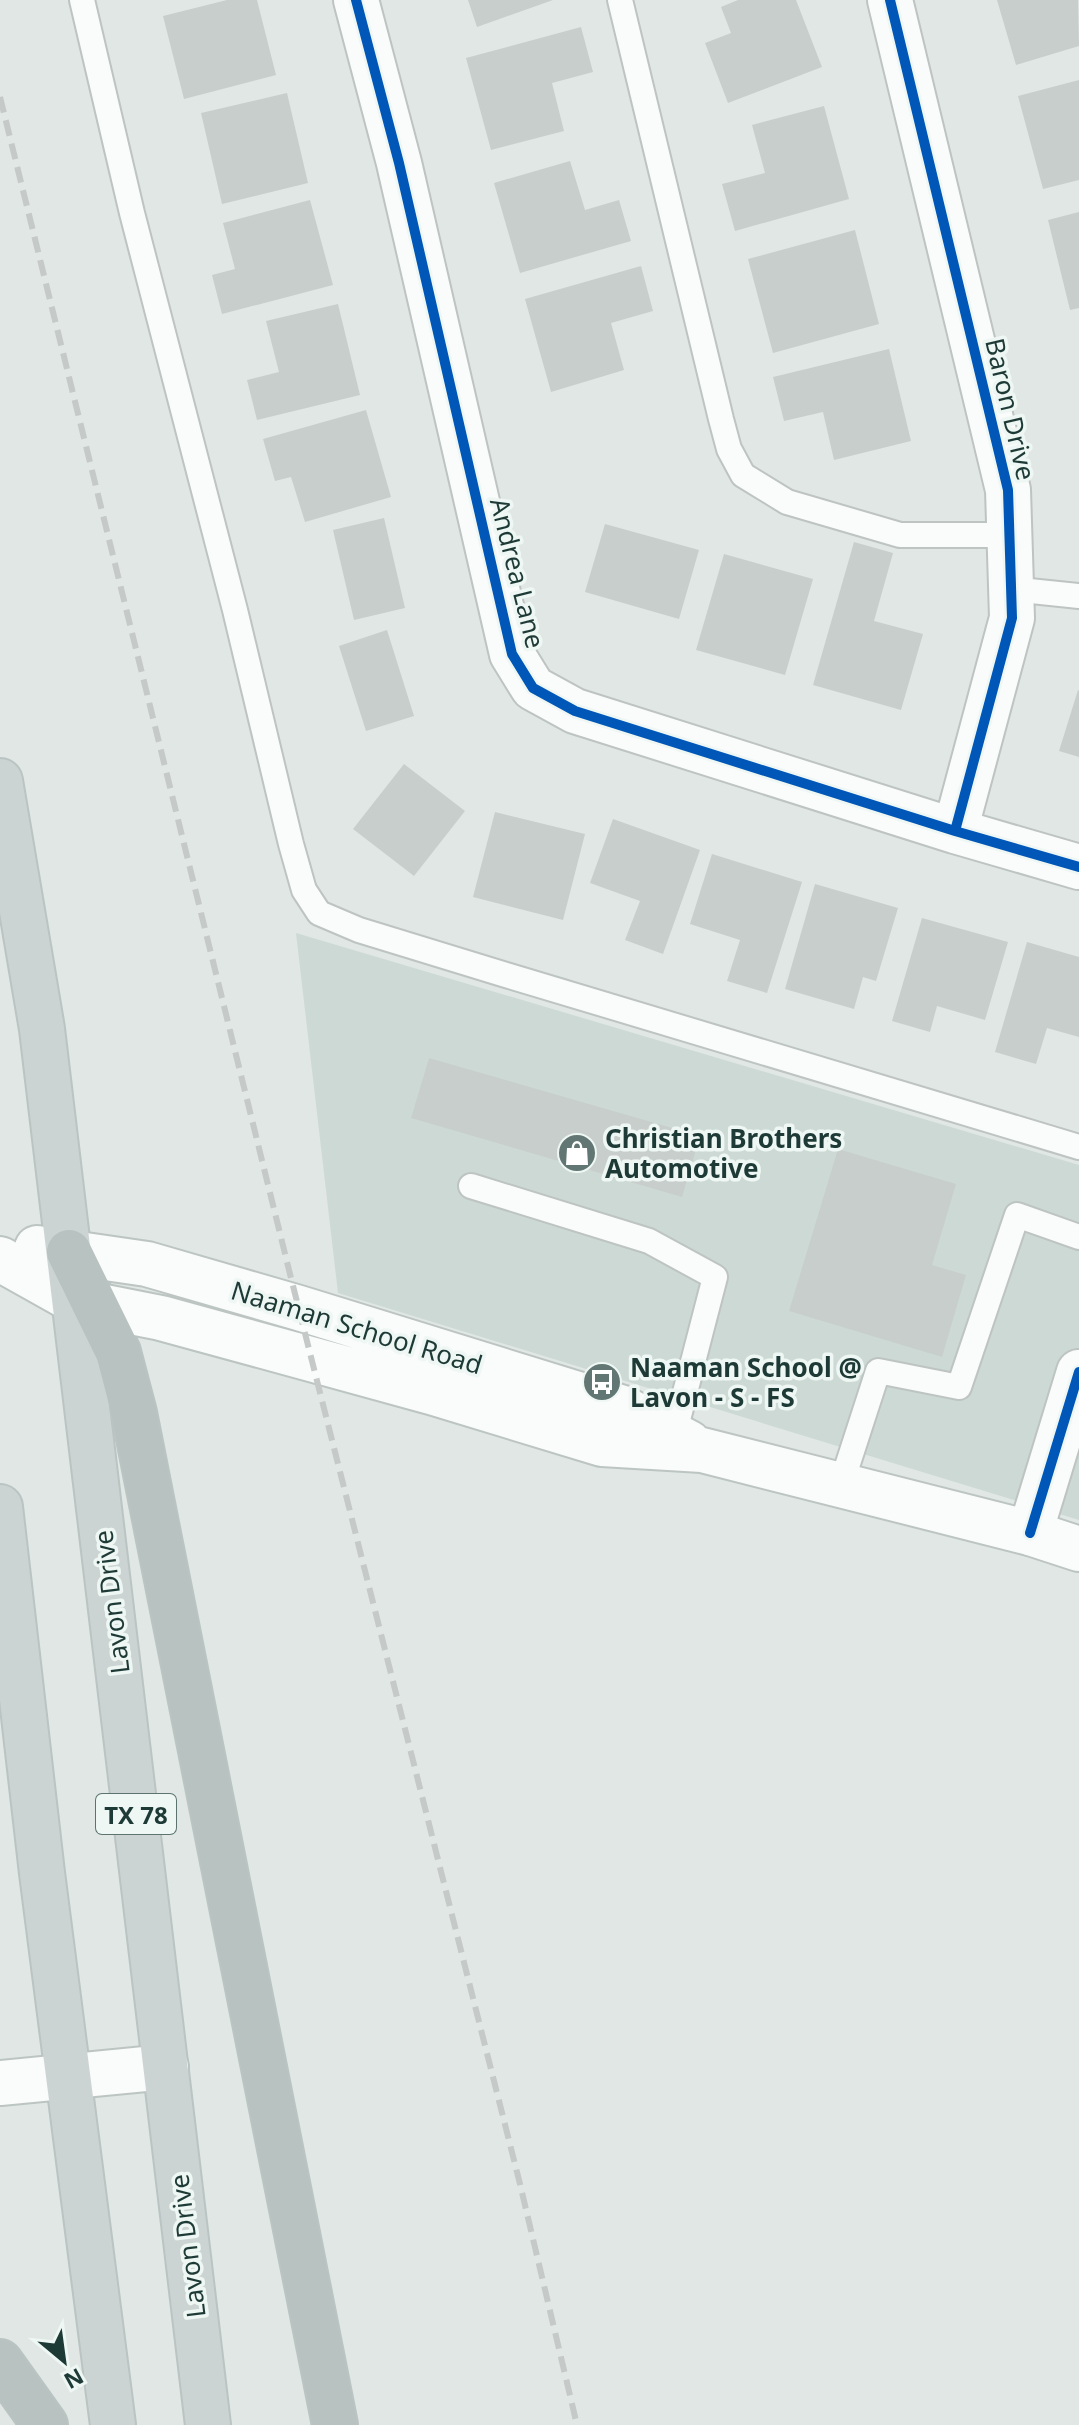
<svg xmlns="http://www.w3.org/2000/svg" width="1079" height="2425" viewBox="0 0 1079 2425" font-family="'Noto Sans',sans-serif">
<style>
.built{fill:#cdd9d5}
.building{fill:#c8cecc}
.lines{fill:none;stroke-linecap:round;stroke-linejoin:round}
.service-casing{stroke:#bdc4c2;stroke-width:28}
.minor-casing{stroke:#bdc4c2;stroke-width:48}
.secondary-casing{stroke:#bcc5c2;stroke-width:48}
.primary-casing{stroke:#bac4c2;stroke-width:48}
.motorway-casing{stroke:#bac4c2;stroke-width:48}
.service{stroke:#fafbfb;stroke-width:24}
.minor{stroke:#fafbfb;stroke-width:44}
.secondary{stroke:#fafbfb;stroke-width:44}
.primary{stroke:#ccd4d3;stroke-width:44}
.motorway{stroke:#b8c2c0;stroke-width:44}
.rail{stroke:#c5c9c8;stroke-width:6;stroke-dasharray:16 8;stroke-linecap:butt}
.cycleway-casing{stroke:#eef7f3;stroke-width:15}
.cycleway{stroke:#0057b8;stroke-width:10}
.labels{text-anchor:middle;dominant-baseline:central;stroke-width:7;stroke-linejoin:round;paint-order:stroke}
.shield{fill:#eef7f3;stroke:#5c736f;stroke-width:2}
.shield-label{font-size:24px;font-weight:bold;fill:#1e3a36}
.street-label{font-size:26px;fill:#1e3a36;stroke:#eef7f3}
.poi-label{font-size:26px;font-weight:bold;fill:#1e3a36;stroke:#eef7f3;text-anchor:start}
</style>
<rect width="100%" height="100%" fill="#e0e7e5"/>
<path class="built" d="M296,933L1079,1165V1520L338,1293Z"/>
<path class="building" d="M227,0H257L276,75L184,99L163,16Z
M468,0H553L477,27Z
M738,0H796L822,67L728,103L705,43L731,33L721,7Z
M997,0H1078L1079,46L1016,65Z
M581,27L593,72L552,83L564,131L491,150L466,58Z
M1079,80V180L1043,189L1018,96Z
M287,93L308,183L222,204L201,113Z
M824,106L849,199L735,231L722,184L765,173L752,125Z
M570,161L585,210L619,200L631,241L520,273L494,183Z
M310,200L333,285L222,314L212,275L235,269L223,223Z
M1079,212V308L1070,310L1048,220Z
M855,230L879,324L773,353L748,259Z
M641,266L653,311L611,323L624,370L551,392L525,299Z
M338,304L360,395L257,420L247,380L279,372L266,321Z
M889,349L911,441L834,460L823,412L784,421L773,377Z
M366,410L391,497L305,522L291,477L275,481L263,439Z
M384,518L405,608L354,620L333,530Z
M605,524L699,550L679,619L585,592Z
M854,542L893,553L874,621L923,634L901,710L813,685Z
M724,554L813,579L785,675L696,650Z
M387,630L414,716L366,731L339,646Z
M1078,690L1079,691V757L1059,751Z
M404,764L465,811L414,876L353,829Z
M495,812L585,834L563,920L473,897Z
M613,819L700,850L663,954L625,940L640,901L590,883Z
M712,854L802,882L767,993L727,981L740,940L690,924Z
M815,884L898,908L876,981L863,977L854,1009L785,989Z
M922,918L1008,942L985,1020L937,1006L930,1032L892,1021Z
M1027,942L1079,957V1037L1047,1028L1036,1064L995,1052Z
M429,1058L700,1136L682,1197L411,1118Z
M838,1149L956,1184L932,1265L966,1275L942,1357L789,1311Z"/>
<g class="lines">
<defs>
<path id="service" d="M82,0L132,213L235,610L291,844L304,890L319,913L359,930L506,975L1079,1147
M620,0L721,419L729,449L743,475L787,502L900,535H1010
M1011,589L1079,596
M471,1186L649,1241L715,1277L674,1435
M841,1485L878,1371L959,1387L1017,1215L1079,1237"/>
<path id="minor" d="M356,0L399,163L512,654L533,688L575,711L955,831L1079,867
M890,0L1008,490L1012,618L955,831
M1030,1533L1079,1372"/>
<path id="secondary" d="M37,1248L147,1264L299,1308L623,1408L689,1443
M0,1259L75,1301L161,1318L431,1392L602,1444L702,1450L1030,1533L1079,1549
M0,2083L166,2067"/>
<path id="primary" d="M0,781L42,1029L208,2425
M0,1507L42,1873L113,2425"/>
<path id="motorway" d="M69,1252L118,1352L134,1413L335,2425
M0,2362L45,2425"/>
</defs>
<use href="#service" class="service-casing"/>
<use href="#minor" class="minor-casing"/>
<use href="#secondary" class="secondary-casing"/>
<use href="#primary" class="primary-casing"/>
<use href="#motorway" class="motorway-casing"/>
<use href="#service" class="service"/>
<use href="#minor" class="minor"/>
<use href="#secondary" class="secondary"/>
<use href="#primary" class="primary"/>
<use href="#motorway" class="motorway"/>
<path class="rail" d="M0,97L289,1270L520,2184L577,2425"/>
<defs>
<path id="cycleway" d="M356,0L399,163L512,654L533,688L575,711L955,831L1079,867
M890,0L1008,490L1012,618L955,831
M1030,1533L1079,1372"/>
</defs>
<use href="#cycleway" class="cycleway-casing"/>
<use href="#cycleway" class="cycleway"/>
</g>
<defs>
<symbol id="shop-disc" viewBox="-11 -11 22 22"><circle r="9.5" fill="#627773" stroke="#eef7f3"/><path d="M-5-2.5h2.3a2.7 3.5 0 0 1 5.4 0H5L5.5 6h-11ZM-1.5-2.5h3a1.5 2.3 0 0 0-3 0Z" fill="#fff"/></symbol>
<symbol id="bus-disc" viewBox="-11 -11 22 22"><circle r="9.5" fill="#627773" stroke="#eef7f3"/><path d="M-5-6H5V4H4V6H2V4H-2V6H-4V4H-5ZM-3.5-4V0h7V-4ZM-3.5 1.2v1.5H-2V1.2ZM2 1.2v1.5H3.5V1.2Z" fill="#fff"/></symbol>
</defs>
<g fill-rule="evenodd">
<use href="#shop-disc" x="555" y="1131" width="44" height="44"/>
<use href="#bus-disc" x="580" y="1360" width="44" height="44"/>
</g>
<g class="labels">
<rect class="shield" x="96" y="1794" width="80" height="40" rx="6"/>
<g class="shield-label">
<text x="136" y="1814">TX 78</text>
</g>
<g class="street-label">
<text transform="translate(1011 409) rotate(77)">Baron Drive</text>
<text transform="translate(518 573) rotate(76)">Andrea Lane</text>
<text transform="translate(357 1327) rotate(17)">Naaman School Road</text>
<text transform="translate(111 1602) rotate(-97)">Lavon Drive</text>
<text transform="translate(187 2246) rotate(-97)">Lavon Drive</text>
</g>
<g class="poi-label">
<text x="605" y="1138">Christian Brothers<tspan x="605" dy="30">Automotive</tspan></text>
<text x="630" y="1367">Naaman School @<tspan x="630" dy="30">Lavon - S - FS</tspan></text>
</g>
</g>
<g transform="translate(64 2361) rotate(151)" stroke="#eef7f3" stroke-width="6" paint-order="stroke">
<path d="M0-6L14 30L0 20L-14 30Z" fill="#1e3a36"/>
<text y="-12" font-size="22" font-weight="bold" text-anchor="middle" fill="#1e3a36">N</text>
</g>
</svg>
